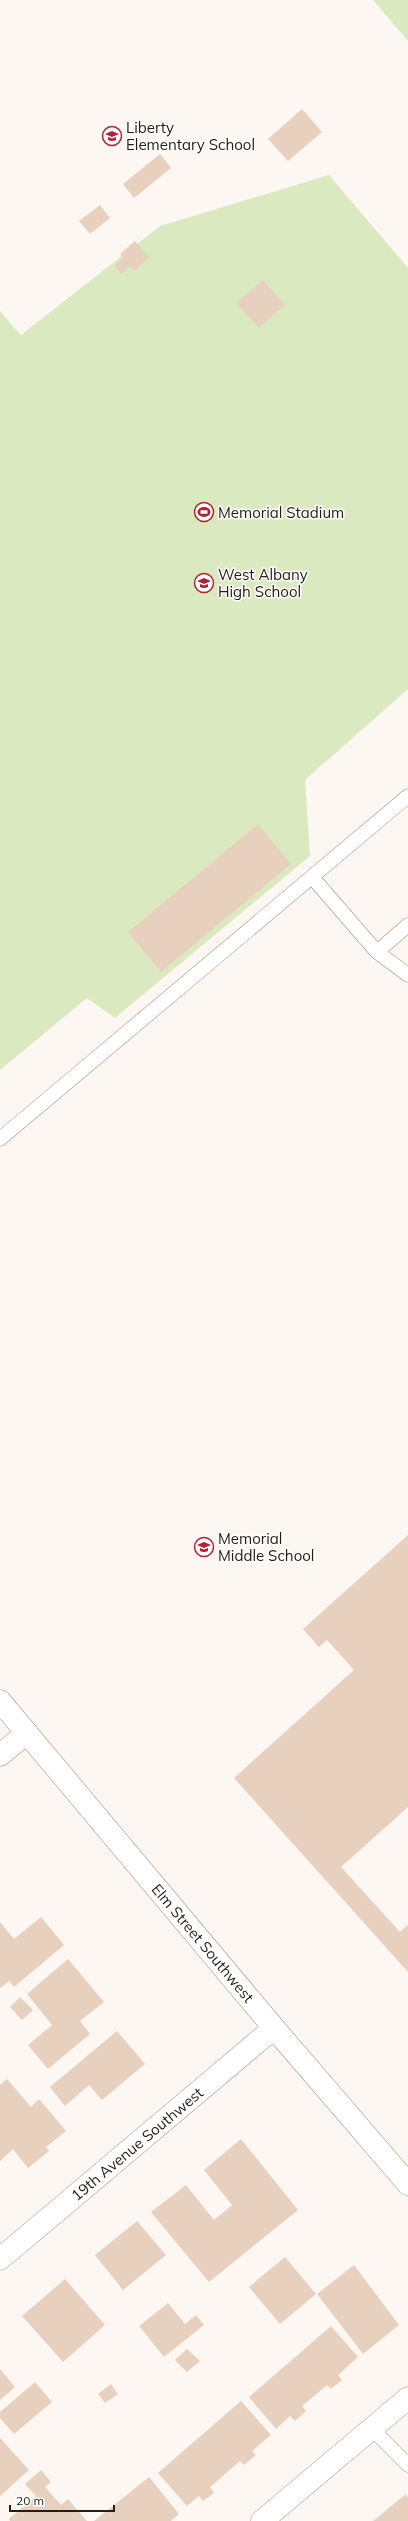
<svg xmlns="http://www.w3.org/2000/svg" width="408" height="2521" viewBox="0 0 408 2521" font-family="Mulish,sans-serif">
<style>
.green{fill:#dbe9c0}
.building{fill:#e7d1be}
.lines{fill:none;stroke-linecap:round;stroke-linejoin:round}
.service-casing{stroke:#a38f7d;stroke-width:15}
.minor-casing{stroke:#a38f7d;stroke-width:23}
.tertiary-casing{stroke:#a38f7d;stroke-width:23}
.service{stroke:#fff;stroke-width:14}
.minor{stroke:#fff;stroke-width:22}
.tertiary{stroke:#fff;stroke-width:22}
.labels{text-anchor:middle;dominant-baseline:central;stroke-width:3;stroke-linejoin:round;paint-order:stroke}
.poi-label{font-size:15px;fill:#241c15;stroke:#fff;text-anchor:start}
.street-label{font-size:15px;fill:#241c15;stroke:#fff}
</style>
<rect width="100%" height="100%" fill="#fcf7f3"/>
<path class="green" d="M373,0H408V41Z
M329,175L408,268V689L305,780L310,856L115,1018L87,998L0,1070V311L21,335L160,226Z"/>
<path class="building" d="M302,109L322,132L288,161L268,139Z
M160,154L171,168L134,198L123,184Z
M100,205L110,218L90,234L79,221Z
M135,241L149,257L134,271L130,266L121,274L114,266L123,258L120,254Z
M263,280L285,305L259,328L236,303Z
M258,824L291,864L161,972L128,932Z
M408,1535V1807L341,1867L400,1932L408,1925V1972L234,1778L354,1670L327,1640L319,1647L303,1629Z
M41,1917L64,1945L14,1987L9,1981L0,1988V1922L14,1939Z
M68,1959L104,2002L80,2021L90,2034L48,2069L28,2045L52,2025L27,1994Z
M20,1997L33,2010L22,2020L10,2007Z
M117,2031L145,2064L102,2100L89,2085L65,2106L50,2087Z
M7,2079L31,2107L39,2099L66,2131L46,2147L49,2151L28,2168L13,2149L0,2161V2085Z
M241,2139L298,2210L209,2282L151,2212L186,2185L214,2220L232,2205L204,2170Z
M137,2221L166,2255L123,2290L95,2255Z
M285,2257L316,2294L280,2324L249,2287Z
M354,2265L399,2325L363,2354L317,2294Z
M65,2279L105,2325L63,2362L22,2316Z
M168,2303L185,2324L196,2315L204,2325L164,2357L139,2326Z
M331,2326L358,2357L338,2375L342,2380L331,2389L327,2385L302,2406L306,2411L295,2421L290,2416L276,2429L249,2397Z
M187,2349L200,2361L187,2372L175,2360Z
M0,2369L15,2387L0,2400Z
M35,2382L52,2402L14,2434L0,2418V2412Z
M111,2384L118,2394L105,2403L98,2394Z
M241,2401L271,2435L252,2451L256,2455L244,2465L240,2461L210,2487L214,2493L203,2501L199,2496L187,2506L158,2473Z
M0,2438L29,2470L0,2496Z
M41,2470L51,2482L45,2487L61,2505L68,2499L87,2521H10L9,2519L36,2496L25,2484Z
M149,2477L179,2514L171,2521H94Z
M406,2494L408,2497V2521H373Z"/>
<g class="lines">
<defs>
<path id="service" d="M312,877L377,952L408,975
M377,952L408,925
M0,1139L408,796
M372,2429L408,2465"/>
<path id="minor" d="M0,1755L27,1733
M0,2259L274,2028
M262,2521L408,2398"/>
<path id="tertiary" d="M0,1701L274,2028L408,2184"/>
</defs>
<use href="#service" class="service-casing"/>
<use href="#minor" class="minor-casing"/>
<use href="#tertiary" class="tertiary-casing"/>
<use href="#service" class="service"/>
<use href="#minor" class="minor"/>
<use href="#tertiary" class="tertiary"/>
</g>
<defs>
<symbol id="school-ring" viewBox="-11 -11 22 22"><circle r="9.5" fill="#fff" stroke="#b42232" stroke-width="1.5"/><path d="M0-5L7-2L0 1L-7-2ZM-4 1L0 2.5L4 1V4Q0 6-4 4Z" fill="#b42232"/></symbol>
<symbol id="stadium-ring" viewBox="-11 -11 22 22"><circle r="9.5" fill="#fff" stroke="#b42232" stroke-width="1.5"/><path d="M0-5a6.5 5 0 1 0 0 10a6.5 5 0 1 0 0-10ZM-3.5-1.8h7v3.6h-7Z" fill="#b42232"/></symbol>
</defs>
<g fill-rule="evenodd">
<use href="#school-ring" x="101" y="125" width="22" height="22"/>
<use href="#stadium-ring" x="193" y="501" width="22" height="22"/>
<use href="#school-ring" x="193" y="572" width="22" height="22"/>
<use href="#school-ring" x="193" y="1536" width="22" height="22"/>
</g>
<g class="labels">
<g class="poi-label">
<text x="126" y="127">Liberty<tspan x="126" dy="17">Elementary School</tspan></text>
<text x="218" y="512">Memorial Stadium</text>
<text x="218" y="574">West Albany<tspan x="218" dy="17">High School</tspan></text>
<text x="218" y="1538">Memorial<tspan x="218" dy="17">Middle School</tspan></text>
</g>
<g class="street-label">
<text transform="translate(203 1943) rotate(50)">Elm Street Southwest</text>
<text transform="translate(137 2144) rotate(-40)">19th Avenue Southwest</text>
</g>
</g>
<path d="M10 2505v6h104v-6" fill="none" stroke="#241c15" stroke-width="2"/>
<text x="16" y="2505" font-size="12" fill="#241c15" stroke="#ffffff" stroke-width="3" paint-order="stroke">20 m</text>
</svg>
